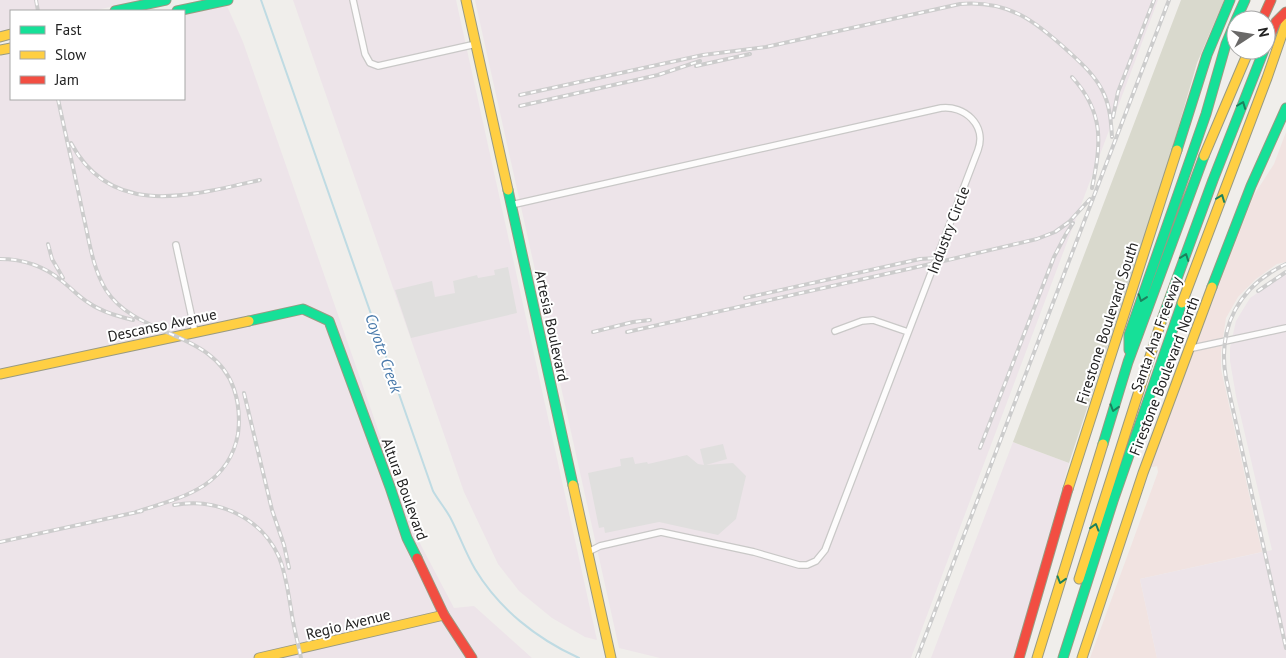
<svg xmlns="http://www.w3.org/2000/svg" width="1286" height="658" viewBox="0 0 1286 658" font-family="'PT Sans',sans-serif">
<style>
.commercial{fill:#f1e3e1}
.industrial{fill:#ede4e9}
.construction{fill:#d9d9cd}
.parking{fill:#e0dfde}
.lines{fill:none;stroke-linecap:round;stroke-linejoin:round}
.stream{stroke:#bfdbe3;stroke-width:2}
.street-casing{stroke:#c9c8c7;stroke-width:8}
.fast-casing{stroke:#999a82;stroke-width:11}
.slow-casing{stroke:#999a82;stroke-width:11}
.jam-casing{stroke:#999a82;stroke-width:11}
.street{stroke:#fdfcfc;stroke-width:5.5}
.fast{stroke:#16e098;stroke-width:9}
.slow{stroke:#ffcf43;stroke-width:9}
.jam{stroke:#f24e42;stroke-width:9}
.rail-casing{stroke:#ccc;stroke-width:4}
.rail{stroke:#fff;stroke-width:2;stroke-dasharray:5.5;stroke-linecap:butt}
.oneway{stroke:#1c815d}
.labels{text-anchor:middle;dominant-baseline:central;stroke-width:4;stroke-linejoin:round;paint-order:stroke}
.street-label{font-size:15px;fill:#222;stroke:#fff}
.water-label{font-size:16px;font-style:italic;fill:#4a7aab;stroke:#fff}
</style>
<rect width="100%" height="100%" fill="#f0eeeb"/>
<path class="commercial" d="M1286,132V262L1277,264L1256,279L1238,297L1226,318L1221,351V369L1262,552L1140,579L1157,658H1090L1158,472L1157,466L1148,468L1254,195L1274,164Z"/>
<path class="industrial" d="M0,0H142L92,11H11V29L0,32Z
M293,0H456L597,640L585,637L552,618L519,591L498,564L464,492Z
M475,0H1158L911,658H660L619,648Z
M227,6L243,42L413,530L454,608L474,606L532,658H0V56L11,54V99H184V15Z
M1286,274V658H1157L1140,579L1272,550L1236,396L1230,361V348L1236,321L1250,298Z
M1013,442L1069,463L1014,658H931Z"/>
<path class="construction" d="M1181,0H1224L1197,63L1165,173L1069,463L1013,442Z"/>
<path class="parking" d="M508,267L517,313L411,338L395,290L432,281L435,297L455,293L453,281L477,275L478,278L495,275L494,270Z
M723,444L727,459L706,465L733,463L746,476L736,519L718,535L659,522L605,533L604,527L599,528L588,473L621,466L620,459L633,457L635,464L647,462L648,464L687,455L698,464L704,465L700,449Z"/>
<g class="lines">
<path class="stream" d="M261,0L433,491C438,500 445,508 450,517C459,534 465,552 475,569C499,609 537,639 579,658"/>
<defs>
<path id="street" d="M353,0L365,54L370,63L378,66L476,44
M511,205L941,108C964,105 987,125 978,150L825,550L816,561L807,565H799L754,552L661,532L600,546L588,552
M176,245L195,332
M835,331L862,321L873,320L908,332
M1188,349L1286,328"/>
<path id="fast" d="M115,11L166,0
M177,11L228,0
M1236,20L1245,0
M1177,150L1207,55L1230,0
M508,190L573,485
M1212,287L1251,186L1286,108
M249,321L303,309L329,321L390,487L407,538L417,558
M1161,322L1213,180L1264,50
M1129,350V335L1206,114L1226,44L1236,20
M1103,444L1128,362L1204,156
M1063,658L1113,501L1182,303"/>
<path id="slow" d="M466,0L508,190
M0,37L11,34
M0,50L11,48
M1204,156L1249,50
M1182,303L1267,78L1286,23
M0,374L249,321
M573,485L611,658
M1068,489L1177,150
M1079,579L1161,322
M259,658L444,615
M1037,658L1103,444
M1082,658L1143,473L1212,287"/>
<path id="jam" d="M1262,20L1271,0
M1266,45L1276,22L1286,12
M417,558L444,615L472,658
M1019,658L1068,489"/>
</defs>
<use href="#street" class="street-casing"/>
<use href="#fast" class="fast-casing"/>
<use href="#slow" class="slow-casing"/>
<use href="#jam" class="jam-casing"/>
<use href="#street" class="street"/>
<use href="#fast" class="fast"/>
<use href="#slow" class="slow"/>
<use href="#jam" class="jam"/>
<defs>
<path id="rail" d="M36,0L38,11
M696,66L750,54
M1072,77C1105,113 1101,144 1092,188
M520,95L703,55L766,47L960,4C1009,0 1035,21 1068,51C1081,63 1095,75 1103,92C1110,106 1111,121 1112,137
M58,99C66,137 75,175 83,214C89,239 92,267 106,290C137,338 214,330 234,389C239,404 240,418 238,434C228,488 180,498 136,512
M520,106L658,75L700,61
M1113,117L1118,92L1154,0
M71,143C112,220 192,195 260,180
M48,244L52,259L63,278
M0,259C23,259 44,266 62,281C71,288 79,297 89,303C102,312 118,316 133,320
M1286,264C1239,286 1217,327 1226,378L1286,648
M1258,291L1286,272
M745,298L920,259L937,258
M593,332L633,322L650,320
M627,332L935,263L1037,239L1055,232L1069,222L1090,199
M244,393L272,510L284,545L289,568
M980,448L1054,257L1066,234L1073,223
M174,505C216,497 261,517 279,557C286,574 288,592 291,609C293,626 298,642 301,658
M0,542L142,511
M917,658L1169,0"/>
</defs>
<use href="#rail" class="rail-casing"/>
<use href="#rail" class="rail"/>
</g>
<defs><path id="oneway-chevron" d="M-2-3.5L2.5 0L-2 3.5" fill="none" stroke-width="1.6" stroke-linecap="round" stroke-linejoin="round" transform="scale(1.25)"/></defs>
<g class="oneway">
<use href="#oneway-chevron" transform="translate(1242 105) rotate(-69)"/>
<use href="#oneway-chevron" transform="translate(1221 198) rotate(-69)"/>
<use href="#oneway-chevron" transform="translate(1185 257) rotate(-70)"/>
<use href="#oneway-chevron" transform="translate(1142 298) rotate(109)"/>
<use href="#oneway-chevron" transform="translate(1114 408) rotate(107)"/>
<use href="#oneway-chevron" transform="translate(1095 527) rotate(-73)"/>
<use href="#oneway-chevron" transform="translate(1061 580) rotate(107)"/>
</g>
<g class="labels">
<g class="street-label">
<text transform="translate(948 230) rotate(-69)">Industry Circle</text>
<text transform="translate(1107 323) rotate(-72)">Firestone Boulevard South</text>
<text transform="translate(162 325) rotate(-12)">Descanso Avenue</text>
<text transform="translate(552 326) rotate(78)">Artesia Boulevard</text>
<text transform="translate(1156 334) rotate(-70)">Santa Ana Freeway</text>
<text transform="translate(1164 376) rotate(-69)">Firestone Boulevard North</text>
<text transform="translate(405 489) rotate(70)">Altura Boulevard</text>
<text transform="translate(348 624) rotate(-14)">Regio Avenue</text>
</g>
<g class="water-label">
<text transform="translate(384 353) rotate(71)">Coyote Creek</text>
</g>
</g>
<rect x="10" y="10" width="175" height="90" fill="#ffffff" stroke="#a7a7a7"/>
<rect x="20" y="26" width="25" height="8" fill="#16e098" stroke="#a7a7a7"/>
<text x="55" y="35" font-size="15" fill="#222222">Fast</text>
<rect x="20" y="51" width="25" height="8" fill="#ffcf43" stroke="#a7a7a7"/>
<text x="55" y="60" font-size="15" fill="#222222">Slow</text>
<rect x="20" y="76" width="25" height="8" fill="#f24e42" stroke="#a7a7a7"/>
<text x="55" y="85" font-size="15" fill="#222222">Jam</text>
<g transform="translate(1251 35) rotate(78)"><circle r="24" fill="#ffffff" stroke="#a7a7a7"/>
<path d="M0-4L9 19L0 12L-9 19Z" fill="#6a6968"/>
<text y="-8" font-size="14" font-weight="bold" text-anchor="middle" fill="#222222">N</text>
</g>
</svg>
